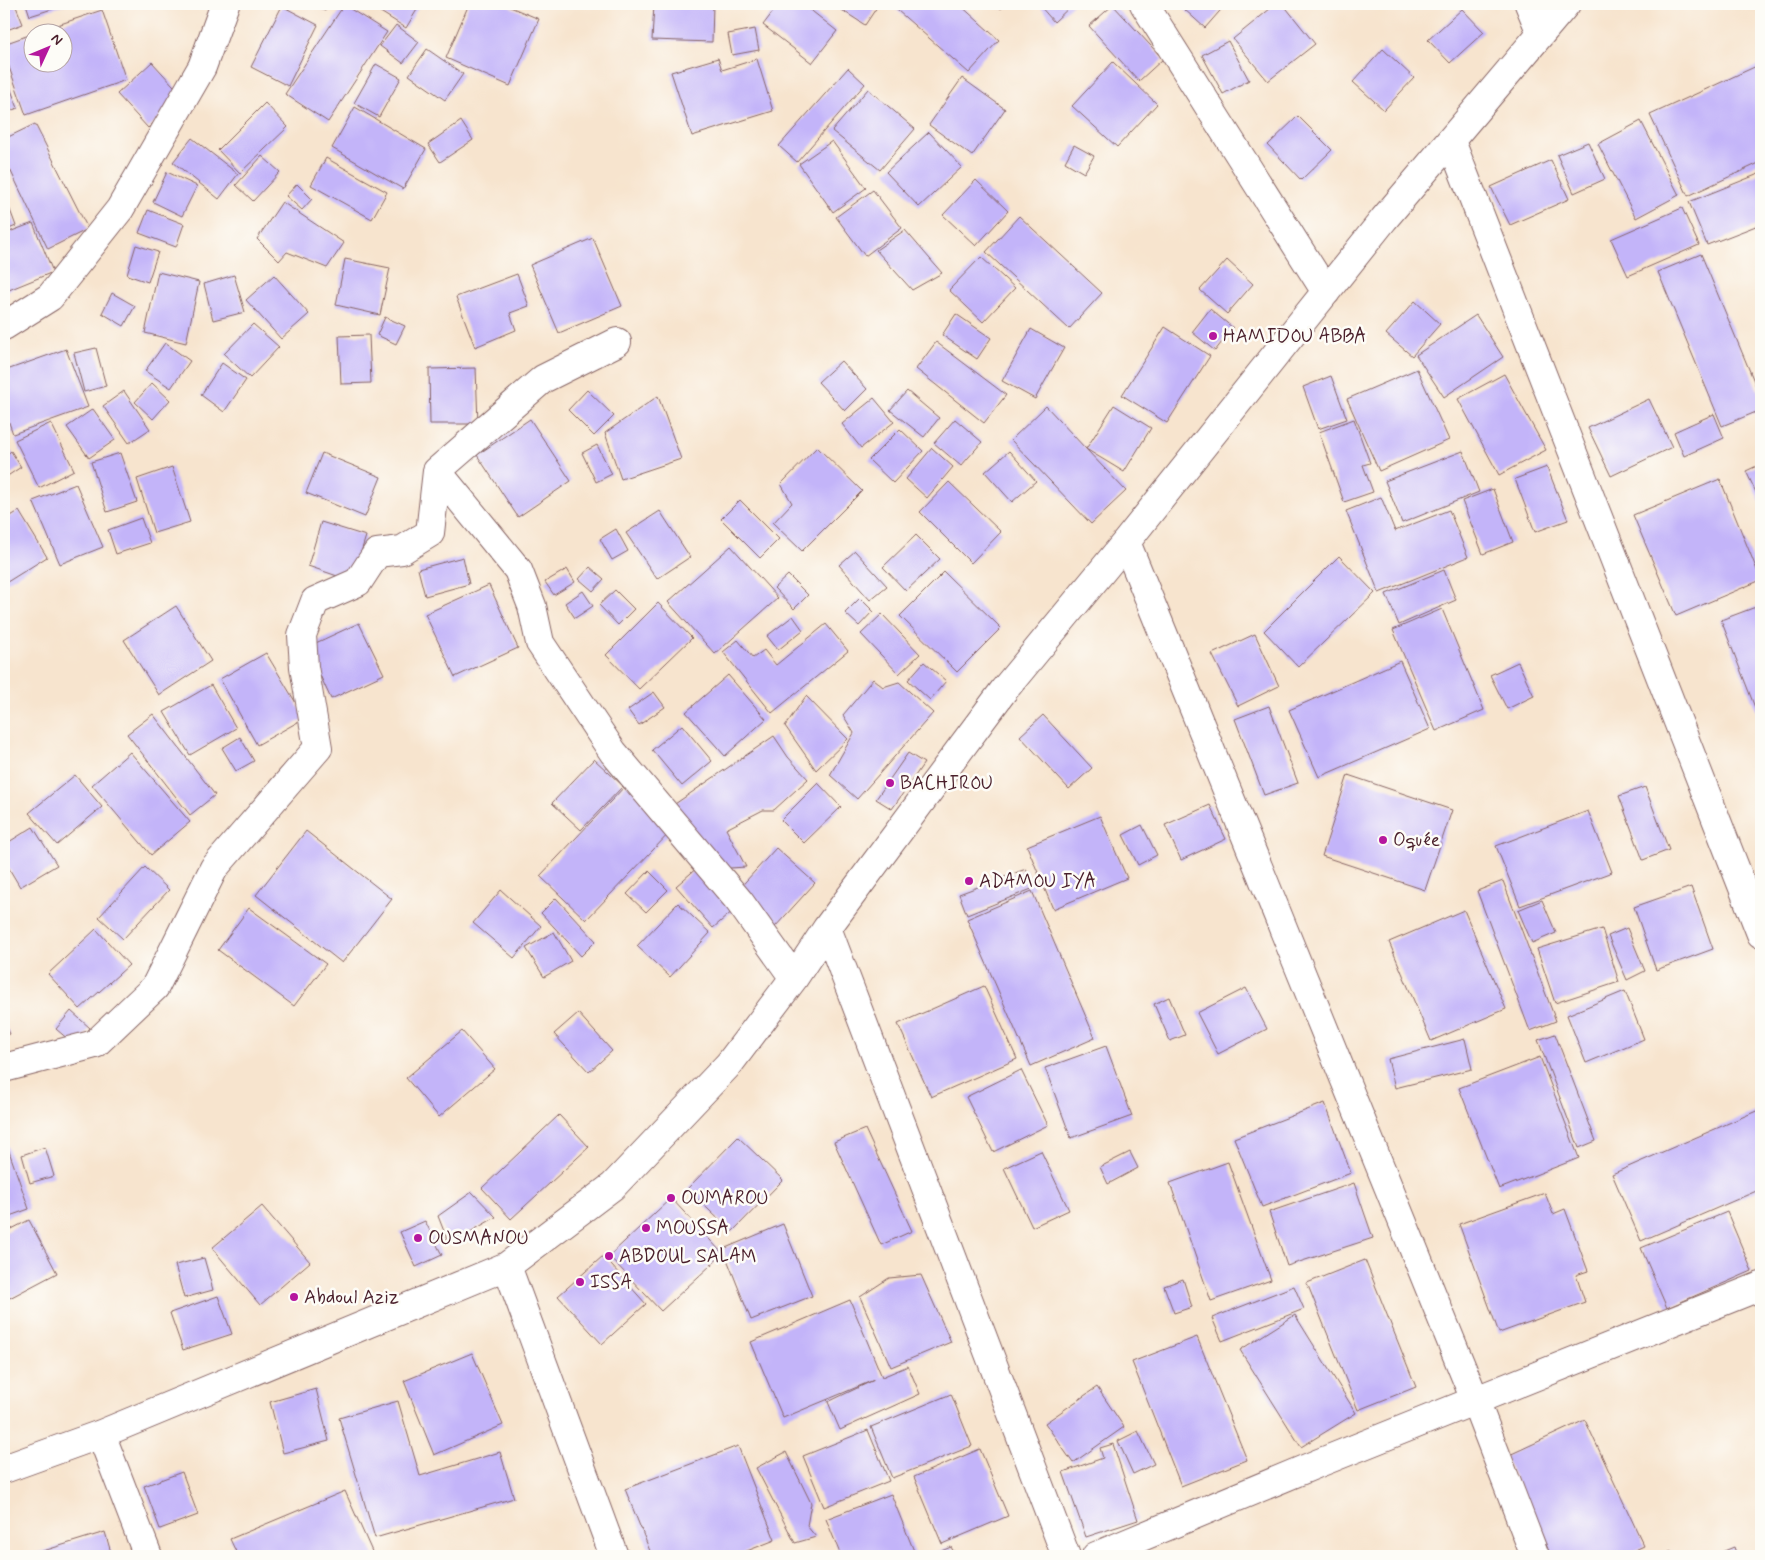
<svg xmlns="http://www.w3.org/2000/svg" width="1765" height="1560" viewBox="0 0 1765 1560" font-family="Mynerve,sans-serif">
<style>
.building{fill:#c3b4f9}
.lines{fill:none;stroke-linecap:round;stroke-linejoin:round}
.minor-casing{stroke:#876464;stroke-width:30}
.minor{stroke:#fff;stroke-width:28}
.poi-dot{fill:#b5179e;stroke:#fdfcf7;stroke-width:2}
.labels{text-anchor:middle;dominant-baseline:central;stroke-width:5;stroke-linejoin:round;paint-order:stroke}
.poi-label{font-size:19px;fill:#4a1f2b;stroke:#fdfcf7;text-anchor:start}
</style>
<rect width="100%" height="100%" fill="#fdfcf7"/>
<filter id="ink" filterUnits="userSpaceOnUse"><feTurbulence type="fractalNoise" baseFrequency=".02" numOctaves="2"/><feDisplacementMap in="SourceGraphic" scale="10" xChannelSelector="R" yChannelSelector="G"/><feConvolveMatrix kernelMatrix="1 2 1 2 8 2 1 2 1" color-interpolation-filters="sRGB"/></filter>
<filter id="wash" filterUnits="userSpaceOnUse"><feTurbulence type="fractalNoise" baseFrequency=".0096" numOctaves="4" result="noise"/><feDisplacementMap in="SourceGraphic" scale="20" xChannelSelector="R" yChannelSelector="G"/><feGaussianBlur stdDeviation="1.12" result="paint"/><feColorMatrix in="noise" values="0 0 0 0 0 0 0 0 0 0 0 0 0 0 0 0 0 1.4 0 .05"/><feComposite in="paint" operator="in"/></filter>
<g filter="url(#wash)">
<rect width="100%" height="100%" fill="#f7e4ce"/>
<g id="blocks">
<path class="building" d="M4,4H15L23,24L4,31Z
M26,4H68L30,16Z
M311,4H329L325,11Z
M373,4H411L418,8L406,28L371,6Z
M469,4H503L539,19L510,86L446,58Z
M654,4H713L712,42L652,40Z
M779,4H803L837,31L812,63L763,25Z
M835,4H879L865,25L834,5Z
M890,4H959L999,40L969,73Z
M996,4H1005L1001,9Z
M1041,4H1073L1054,22L1039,5Z
M1188,4H1226L1205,28L1184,9Z
M1276,4H1283L1315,44L1268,81L1233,39Z
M344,5L387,32L328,122L285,94Z
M1113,5L1163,59L1139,81L1089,26Z
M282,6L318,25L288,86L251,67Z
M1462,9L1484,32L1450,63L1428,40Z
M102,10L126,80L26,115L4,53V44L32,34V62H62V32H37Z
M396,25L419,42L403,63L380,46Z
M755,29L759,50L732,55L728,34Z
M1228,41L1249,80L1223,94L1202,55Z
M427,49L463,74L445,100L409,75Z
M1383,49L1414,78L1384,110L1353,82Z
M718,58L722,70L757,59L773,111L692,136L671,72Z
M152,62L183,96L148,128L117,94Z
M1113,62L1157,104L1117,147L1072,106Z
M376,64L401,78L379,117L354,103Z
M1761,64V162L1688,196L1650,115Z
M848,68L865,84L797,162L779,146Z
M4,72L18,108L4,113Z
M962,78L1005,109L972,156L929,125Z
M868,89L915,129L880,170L832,131Z
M265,103L288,127L240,173L218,150Z
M355,107L426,149L403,189L332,148Z
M1298,116L1332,150L1301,180L1268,145Z
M461,121L473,140L440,162L428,144Z
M1641,121L1679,195L1636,218L1598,144Z
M35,124L88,229L48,249L4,157V139Z
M929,132L962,167L919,207L886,172Z
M192,138L238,174L219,199L173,162Z
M832,141L866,188L833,212L799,164Z
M1588,142L1605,179L1574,193L1557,155Z
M1074,145L1094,156L1084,173L1065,162Z
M262,156L280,172L253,201L236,185Z
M326,158L387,192L372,219L311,185Z
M1551,160L1569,199L1510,225L1491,187Z
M167,172L197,186L182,216L153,202Z
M1761,173V224L1707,245L1689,202Z
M976,180L1008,211L976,246L943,215Z
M297,184L312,199L302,210L286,196Z
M873,190L902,228L865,256L836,217Z
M4,194L16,226L4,231Z
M282,202L344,243L327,268L287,252L279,261L257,239Z
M1682,208L1699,245L1628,276L1611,239Z
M148,210L184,224L176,247L139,233Z
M1019,216L1102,293L1069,329L986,252Z
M33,223L53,272L4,292V234Z
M905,230L942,273L912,290L876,250Z
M593,238L622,306L559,333L530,265Z
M136,245L158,252L148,282L127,275Z
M1701,254L1761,398V410L1722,426L1658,272Z
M981,257L1015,288L983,322L949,290Z
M345,259L390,268L380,315L336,305Z
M1227,260L1253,284L1227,314L1200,290Z
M158,272L199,282L186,343L145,333Z
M517,274L529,306L510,313L516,330L475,347L456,297Z
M234,275L245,312L213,320L204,284Z
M274,275L309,314L281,339L246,300Z
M112,293L135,306L124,326L102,313Z
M1415,301L1440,324L1412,356L1386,334Z
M1210,309L1233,328L1215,351L1192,332Z
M956,314L991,338L977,359L942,335Z
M1476,315L1503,357L1444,397L1416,355Z
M385,317L405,326L396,344L377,335Z
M253,324L279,347L250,378L224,354Z
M1165,327L1210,356L1167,423L1122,395Z
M1031,329L1064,348L1035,399L1002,381Z
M369,335L371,383L341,384L339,336Z
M936,342L1006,395L984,423L916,369Z
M165,343L190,361L171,388L145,371Z
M96,348L106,386L84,392L74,353Z
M66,349L88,407L13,434L4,408V371Z
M841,361L867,389L845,411L818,382Z
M222,363L246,380L224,412L201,395Z
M476,368L478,424H430L429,369Z
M1417,369L1449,440L1379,471L1347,399Z
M1504,374L1546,450L1499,475L1458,399Z
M1331,376L1347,419L1318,429L1303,387Z
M152,383L170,400L153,419L135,402Z
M587,390L614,416L594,436L568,410Z
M124,391L150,429L129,443L103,406Z
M907,391L939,418L924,437L890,410Z
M658,396L681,459L621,479L605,433Z
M874,398L894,422L861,448L842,424Z
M1649,399L1672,447L1611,476L1588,428Z
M1114,405L1151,428L1124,472L1086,449L1126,491L1091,524L1011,440L1046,406L1086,449Z
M93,409L115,440L89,458L67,427Z
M1714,414L1724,438L1684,456L1674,432Z
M530,419L571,481L518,517L477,455Z
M955,419L982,442L961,466L934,443Z
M1354,419L1370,463L1363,465L1373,492L1344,502L1319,432Z
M51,423L74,470L39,488L15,440Z
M900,429L923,451L893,483L869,460Z
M597,445L612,474L596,482L582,453Z
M817,447L862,491L802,551L773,523L792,503L781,484Z
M932,448L953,467L927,498L906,479Z
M11,451L21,467L6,477L4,457Z
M1009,451L1036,481L1012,502L985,472Z
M1463,451L1479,492L1402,523L1385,481Z
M120,453L137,502L107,512L91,462Z
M322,453L381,477L365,517L306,493Z
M1761,464V503L1746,471Z
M172,467L190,522L154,533L137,479Z
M1547,467L1568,520L1535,532L1515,479Z
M1720,479L1761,580L1676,616L1633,515Z
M949,482L1001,532L971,563L920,512Z
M76,484L103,547L60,564L33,501Z
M1493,489L1513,542L1483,554L1462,501Z
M1381,497L1395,531L1449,510L1468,557L1379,593L1346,511Z
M740,500L779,539L760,558L721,519Z
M19,511L47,557L4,584V520Z
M660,511L690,557L657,579L626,533Z
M141,518L150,543L116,554L108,530Z
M321,522L366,536L352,581L308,566Z
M616,529L628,551L612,560L600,539Z
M916,535L940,559L906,591L883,567Z
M731,546L778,598L715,654L668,602Z
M855,551L887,586L870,600L839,565Z
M1339,556L1375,593L1298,667L1264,631Z
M463,557L469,584L425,596L418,569Z
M590,567L604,579L593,591L579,579Z
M567,569L575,582L554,595L545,582Z
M1444,570L1456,600L1399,625L1386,594Z
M944,572L1001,628L957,672L900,616Z
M788,575L808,595L794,609L774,588Z
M489,585L518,648L455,677L425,614Z
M615,590L634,609L618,625L599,605Z
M583,591L593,606L575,618L565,603Z
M860,598L873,611L859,626L845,613Z
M658,603L692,638L639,689L606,655Z
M1761,605V723L1721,620Z
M176,606L211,661L159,695L124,640Z
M1442,609L1484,710L1436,731L1393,630Z
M882,614L920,654L899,674L861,634Z
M793,616L803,630L778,650L767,636Z
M359,623L384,674L331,699L307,647Z
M826,624L848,651L772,713L723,652L738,640L753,658L764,650L776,665Z
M1255,634L1279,686L1238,706L1212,654Z
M266,653L305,718L257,745L220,679Z
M1400,661L1430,729L1319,777L1289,710Z
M924,662L946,681L930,700L908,680Z
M1518,662L1534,696L1507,709L1490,675Z
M728,675L766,719L725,756L686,712Z
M873,679L883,687L899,682L933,713L857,799L830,775L854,733L843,715Z
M211,685L236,728L190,755L164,712Z
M654,692L665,707L639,725L628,710Z
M806,696L848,739L816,770L785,726Z
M1269,706L1298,783L1264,795L1235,719Z
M153,714L215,795L190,815L127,734Z
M1043,715L1092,768L1069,789L1020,736Z
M682,725L712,761L682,786L652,750Z
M774,736L788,757L808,779L774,810H763L726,829L746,867L715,869L672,806Z
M240,737L254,761L236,771L222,748Z
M130,752L190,822L151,855L92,785Z
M908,753L924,763L892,809L876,799Z
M594,759L623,786L581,830L552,803Z
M75,775L102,807L57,845L29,813Z
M1348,775L1452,810L1425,890L1322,856Z
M818,783L841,807L804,843L781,820Z
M627,784L674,828L586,920L540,876Z
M1645,787L1669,850L1643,860L1619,796Z
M1210,805L1226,839L1181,860L1165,825Z
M1588,811L1612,872L1520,906L1496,846Z
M1100,816L1127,878L1053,909L1027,846Z
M1142,825L1157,855L1138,865L1123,835Z
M33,827L57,865L20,887L4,860V845Z
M306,831L392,899L342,963L256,895Z
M776,848L815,883L775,927L736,892Z
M145,867L169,890L123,939L99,917Z
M698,867L734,910L713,928L676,886Z
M1026,869L1034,888L967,915L959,894Z
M649,871L668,890L646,912L627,894Z
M1503,881L1556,1021L1530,1031L1477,891Z
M1691,887L1713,949L1656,970L1634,907Z
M501,890L541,926L514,958L473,923Z
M1032,891L1095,1038L1031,1066L967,919Z
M556,898L596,941L581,956L541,913Z
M1542,900L1556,933L1532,943L1518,910Z
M678,903L710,933L670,977L637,946Z
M249,908L326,964L294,1006L218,950Z
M1464,910L1506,1009L1431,1041L1389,942Z
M1627,928L1645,971L1627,980L1608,936Z
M96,929L129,965L80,1009L48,974Z
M1602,929L1619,982L1555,1003L1537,949Z
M554,932L571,961L544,977L526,948Z
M984,986L1017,1059L931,1097L898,1024Z
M1246,988L1267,1029L1218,1054L1197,1013Z
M1625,991L1644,1039L1586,1063L1567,1015Z
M1169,997L1185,1035L1170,1041L1154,1004Z
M71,1011L90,1028L76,1046L56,1029Z
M578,1013L612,1051L589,1072L554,1034Z
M4,1022L10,1034L4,1037Z
M462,1031L495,1069L439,1117L406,1078Z
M1555,1034L1596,1141L1579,1148L1538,1040Z
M1465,1039L1472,1069L1395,1088L1388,1059Z
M1106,1046L1132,1116L1071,1138L1045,1068Z
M1540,1057L1579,1158L1499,1189L1459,1088Z
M1021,1070L1048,1125L993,1152L966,1097Z
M1325,1103L1351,1173L1262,1207L1234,1138Z
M1761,1109V1189L1641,1241L1612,1174Z
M559,1115L589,1147L511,1219L482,1188Z
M865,1129L912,1231L881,1245L834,1142Z
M4,1137L29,1209L4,1218Z
M738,1137L783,1180L732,1232L687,1189Z
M45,1147L54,1176L30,1183L22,1155Z
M1041,1151L1069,1210L1032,1227L1004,1168Z
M1130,1152L1138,1168L1108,1184L1100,1167Z
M1228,1162L1271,1280L1211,1301L1170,1183Z
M1354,1183L1373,1238L1287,1266L1269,1212Z
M472,1192L496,1217L449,1244L438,1216Z
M1545,1193L1553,1214L1565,1209L1588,1271L1576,1275L1585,1302L1499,1333L1459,1224Z
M671,1198L723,1254L661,1311L609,1256Z
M262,1206L310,1262L260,1305L212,1248Z
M1727,1212L1752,1271L1667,1308L1641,1248Z
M29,1220L57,1273L4,1301V1233Z
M425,1221L442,1255L416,1267L400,1232Z
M783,1224L812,1296L751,1320L723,1249Z
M603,1256L646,1304L602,1344L558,1296Z
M204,1258L213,1290L184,1298L175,1265Z
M1365,1260L1416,1387L1358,1410L1307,1283Z
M921,1275L951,1342L891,1367L860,1297L889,1278Z
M1183,1279L1192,1307L1174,1313L1164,1286Z
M1294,1286L1304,1309L1222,1341L1212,1318Z
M218,1296L232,1334L183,1350L170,1313Z
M850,1300L882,1377L908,1366L920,1394L840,1430L828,1402L874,1380L783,1418L751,1342Z
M1295,1315L1356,1413L1301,1447L1240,1350Z
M1197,1337L1247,1460L1181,1486L1132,1362Z
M472,1353L503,1425L434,1455L404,1381Z
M1097,1387L1124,1427L1073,1463L1045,1423Z
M316,1389L329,1441L283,1453L270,1402Z
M951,1394L972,1446L892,1478L871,1427Z
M398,1401L420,1476L500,1452L514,1498L375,1538L339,1418Z
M1585,1420L1644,1546L1622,1556H1551L1505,1457Z
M868,1430L889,1481L824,1507L803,1456Z
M1138,1431L1154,1464L1133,1474L1118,1441Z
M1113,1444L1138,1520L1086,1537L1063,1472L1103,1458L1100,1448Z
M738,1446L775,1540L734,1556H652L625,1489Z
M980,1449L1008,1516L942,1544L914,1477Z
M786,1452L811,1503L807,1526L816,1537L795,1543L756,1468Z
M182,1472L198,1515L160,1529L144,1486Z
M345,1491L374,1556H238L230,1539Z
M891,1494L916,1556H841L826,1519Z
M105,1532L112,1556H27Z
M951,1547L956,1556H929Z
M1734,1547L1737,1556H1712Z
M1672,1551L1674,1556H1659Z"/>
</g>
</g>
<g filter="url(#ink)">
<use href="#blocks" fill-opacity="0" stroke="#876464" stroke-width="1"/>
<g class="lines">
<defs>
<path id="minor" d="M1144,4L1326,292
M1529,4L1541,33
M1451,141L1761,934
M4,326L50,297L120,209L202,67L225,4
M437,471L518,570L532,606L540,643L613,752L739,901L794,978
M1126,542L1475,1400L1535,1556
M827,928L1066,1556
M4,1068L95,1044L155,987L214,868L318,748L304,667L302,635L315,601L358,582L377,553L402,550L430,533L437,471L543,379L617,342
M507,1266L614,1556
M101,1434L148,1556
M4,1469L101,1434L507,1266L613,1186L729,1064L794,978L827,928L1004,690L1126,542L1384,219L1566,4
M1096,1556L1319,1463L1761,1286"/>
</defs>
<use href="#minor" class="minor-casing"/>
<use href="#minor" class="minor"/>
</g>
</g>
<g class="poi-dot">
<circle cx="1213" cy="336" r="5"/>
<circle cx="890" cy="783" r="5"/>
<circle cx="1383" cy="840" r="5"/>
<circle cx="969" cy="881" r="5"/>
<circle cx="671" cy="1198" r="5"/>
<circle cx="646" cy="1228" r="5"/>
<circle cx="418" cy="1238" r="5"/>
<circle cx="609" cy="1256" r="5"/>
<circle cx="580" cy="1282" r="5"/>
<circle cx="294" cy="1297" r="5"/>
</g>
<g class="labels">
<g class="poi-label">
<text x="1223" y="336">HAMIDOU ABBA</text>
<text x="900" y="783">BACHIROU</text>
<text x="1393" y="840">Oquée</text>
<text x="979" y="881">ADAMOU IYA</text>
<text x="681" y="1198">OUMAROU</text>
<text x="656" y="1228">MOUSSA</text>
<text x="428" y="1238">OUSMANOU</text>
<text x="619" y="1256">ABDOUL SALAM</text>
<text x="590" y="1282">ISSA</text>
<text x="304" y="1297">Abdoul Aziz</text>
</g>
</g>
<rect width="1765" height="1560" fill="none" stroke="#fdfcf7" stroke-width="20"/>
<g transform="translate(48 48) rotate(46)"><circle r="24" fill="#fdfcf7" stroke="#b5a4a5"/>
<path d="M0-4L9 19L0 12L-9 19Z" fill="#b5179e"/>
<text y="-8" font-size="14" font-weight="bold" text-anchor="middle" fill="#4a1f2b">N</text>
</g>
</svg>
